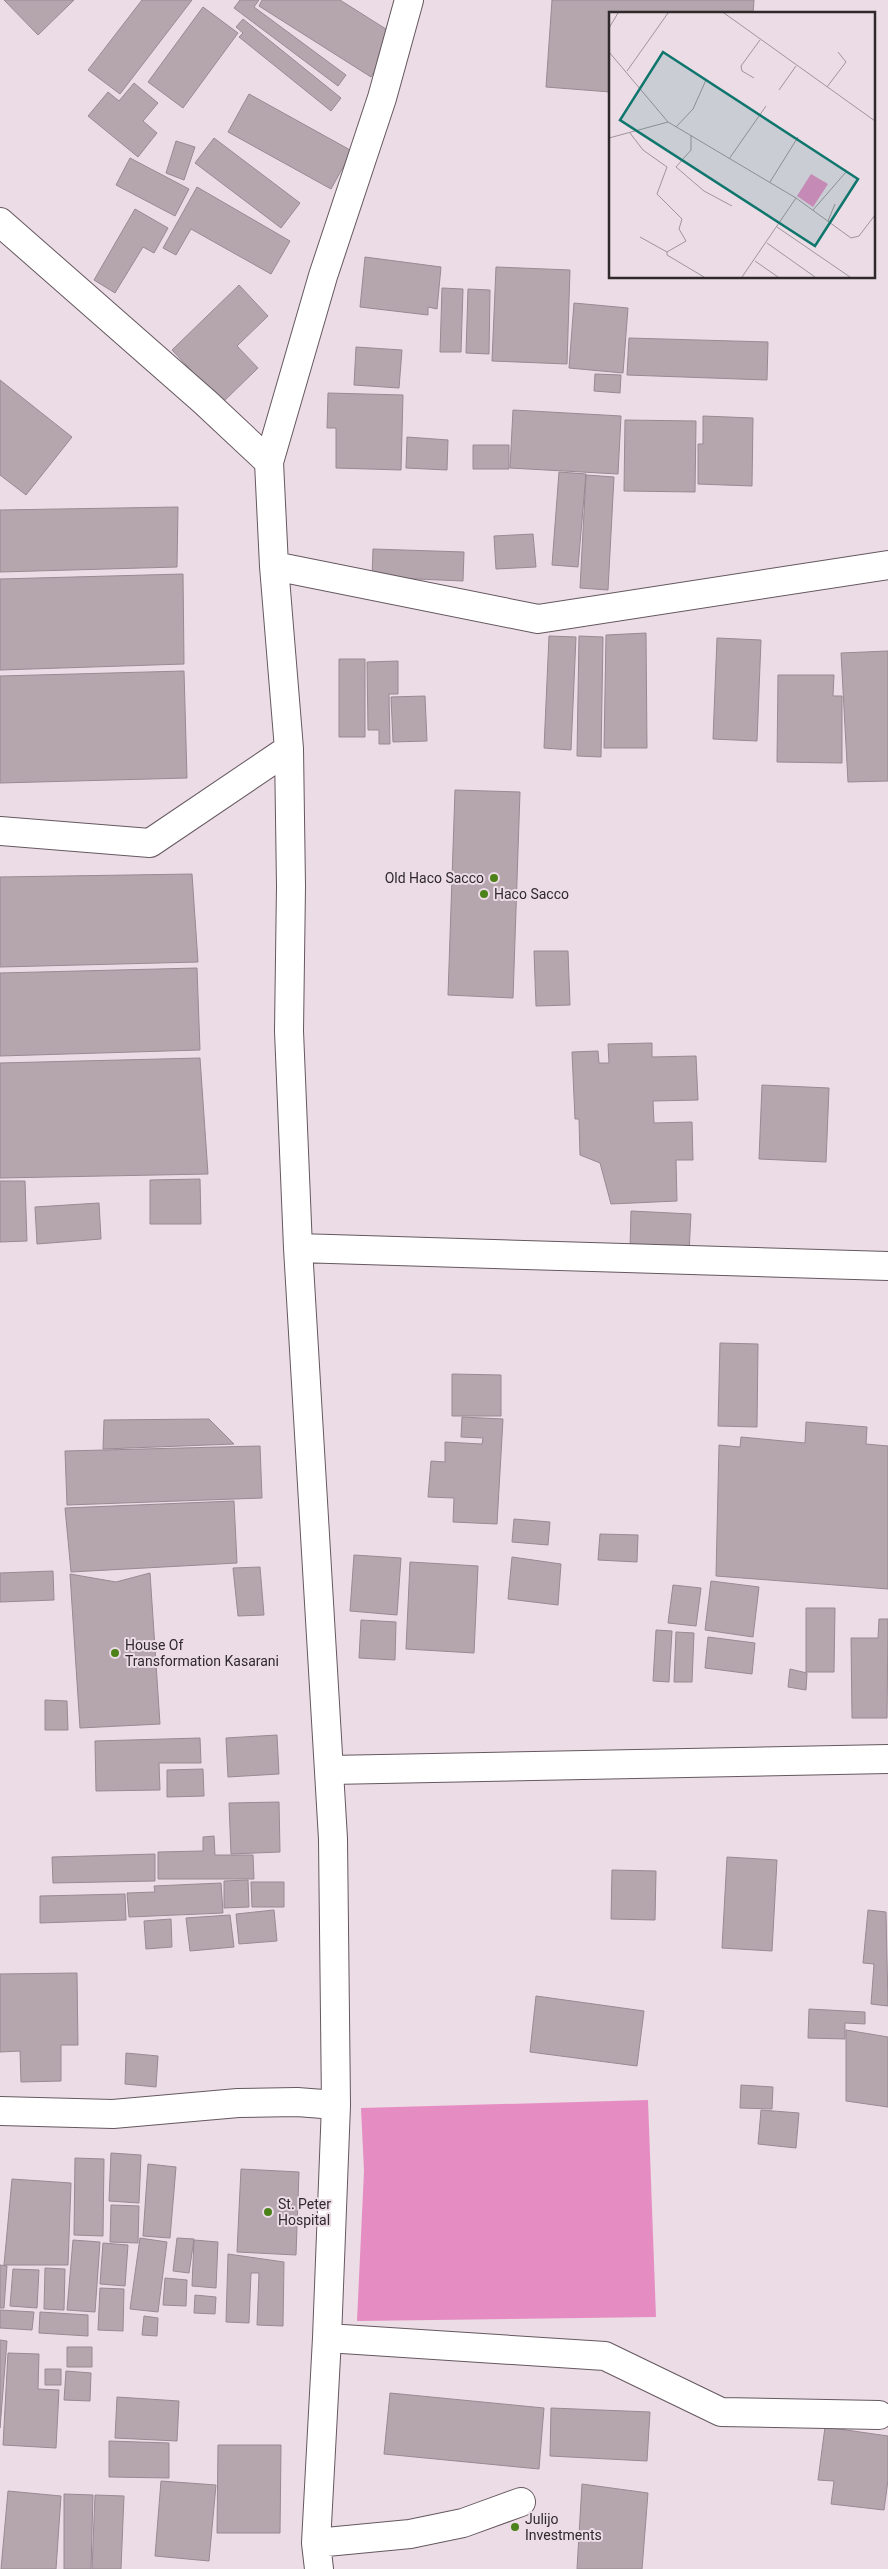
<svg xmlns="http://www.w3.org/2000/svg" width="888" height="2569" viewBox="0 0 888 2569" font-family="Roboto,sans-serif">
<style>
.green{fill:#e58dc2}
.building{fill:#b5a6ae;stroke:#988a92}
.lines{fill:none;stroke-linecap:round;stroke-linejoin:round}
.minor-casing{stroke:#65585f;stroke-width:30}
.minor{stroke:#fff;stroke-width:28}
.poi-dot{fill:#4c821a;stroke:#ecdce5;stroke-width:2}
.labels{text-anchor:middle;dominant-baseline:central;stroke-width:4;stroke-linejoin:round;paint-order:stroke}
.poi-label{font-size:14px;fill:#2f292c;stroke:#ecdce5;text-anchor:start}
.inset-road{fill:none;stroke:#a0949b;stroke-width:1}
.view{fill:#0f766e;fill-opacity:0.15;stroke:#0f766e;stroke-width:2.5}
.inset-edge{fill:none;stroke:#2f292c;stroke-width:2.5}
</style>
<rect width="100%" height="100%" fill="#ecdce5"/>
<path class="green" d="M648,2100L656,2317L357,2321L364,2171L361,2108Z"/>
<path class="building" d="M4,0H74L38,35Z
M142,0H192L120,94L88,70Z
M240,0H259L254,7L346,75L338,86L234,8Z
M262,0H340L397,36L371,77L259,6Z
M552,0H754L753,14H610V92L546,87Z
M203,7L238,33L183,108L148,82Z
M243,19L341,98L331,111L239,37L243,33L236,27Z
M134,83L158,103L143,121L157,133L138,157L88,116L108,92L119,101Z
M249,94L352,151L331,189L228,132Z
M214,138L300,203L281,228L195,163Z
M176,141L195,147L184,180L166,173Z
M130,158L189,189L175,216L116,185Z
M197,187L290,241L271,274L191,229L176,255L163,248Z
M135,209L168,228L154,253L143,247L115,293L94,280Z
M365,257L441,267L437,309L428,307V315L360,307Z
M496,267L570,270L567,364L492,361Z
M239,285L268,316L237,346L258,368L222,403L172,350Z
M442,288L463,289L461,352H440Z
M468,289L490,290L489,354L466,353Z
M574,303L628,308L623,373L569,368Z
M629,338L768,342L767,380L627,375Z
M356,347L402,350L399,388L354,385Z
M595,374L621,375L620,393L594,391Z
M0,380L72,437L26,495L0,475Z
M328,393L403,395L401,470L336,468V428H327Z
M513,410L621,416L618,474L510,468Z
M703,416L753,418L752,486L698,484V444H703Z
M625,420L696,421L695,492L624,491Z
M407,437L448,440L447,470L406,468Z
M473,445H509V469H473Z
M559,472L586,474L578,567L552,565Z
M586,475L614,477L608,590L580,588Z
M178,507L177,567L0,572V510Z
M533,534L536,567L496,569L494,536Z
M373,549L464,552L463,581L372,577Z
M183,574L184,664L0,670V579Z
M646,633L647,748H604L606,635Z
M549,636L576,637L571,750L544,748Z
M579,636L603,637L601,757L577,756Z
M717,638L761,640L757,741L713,739Z
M888,651V781L848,782L841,653Z
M339,659H365V737H339Z
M398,661V694H389L390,744H379V730H368L367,662Z
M184,671L187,778L0,783V676Z
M778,675H834L833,696H842V763L777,762Z
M425,696L427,741L393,742L391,697Z
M455,790L520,792L513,998L448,995Z
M192,874L198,962L0,967V877Z
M534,951H568L570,1005L536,1006Z
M197,968L200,1050L0,1056V973Z
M652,1043V1057L696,1056L698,1100L653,1101L654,1123L692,1122L693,1160H676L677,1201L611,1204L600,1163L580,1155L579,1119H575L572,1052L598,1051L599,1063H609L608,1044Z
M200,1058L208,1174L0,1178V1063Z
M762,1085L829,1088L826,1162L759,1159Z
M200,1179L201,1224H150V1180Z
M0,1181H25L27,1241L0,1242Z
M99,1203L101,1239L37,1244L35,1207Z
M631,1211L691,1214L689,1252L630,1250Z
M720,1343L758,1344L757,1427L718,1426Z
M452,1374L501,1375V1416H452Z
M462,1417L503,1419L497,1524L453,1522L454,1498L428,1497L431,1461L445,1462V1442L482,1444L483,1438L461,1437Z
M209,1419L234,1444L103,1449L104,1420Z
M806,1422L867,1427L866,1444L888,1446V1589L716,1576L719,1445L740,1447L741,1437L805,1443Z
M260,1446L262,1498L67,1505L65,1451Z
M234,1501L237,1563L71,1572L65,1508Z
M514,1519L550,1522L548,1545L512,1542Z
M600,1534L638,1535L637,1562L598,1560Z
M354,1555L401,1558L397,1615L350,1611Z
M512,1557L561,1564L558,1605L508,1599Z
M410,1562L478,1566L474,1653L406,1649Z
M260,1567L264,1615L238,1616L233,1568Z
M53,1571L54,1600L0,1602V1573Z
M150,1573L160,1724L80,1728L70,1574L116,1582Z
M711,1581L759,1587L753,1637L705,1630Z
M673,1585L701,1588L696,1626L668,1623Z
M806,1608H835L834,1672H806Z
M879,1619H888L887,1718H852L851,1638H878Z
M361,1620L396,1622L395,1660L359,1658Z
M656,1630L672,1631L669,1682L653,1681Z
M676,1632L694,1633L692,1682H674Z
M708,1637L755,1643L752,1674L705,1668Z
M790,1669L807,1673L806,1690L788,1687Z
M45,1700L67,1701L68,1730H45Z
M277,1735L279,1774L228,1777L226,1738Z
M200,1738L201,1763H159L160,1790L96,1791L95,1741Z
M203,1769L204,1796L167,1797V1770Z
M279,1802L280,1852L231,1854L229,1803Z
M214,1836L215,1855H253L254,1879H158V1852L203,1851V1837Z
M155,1854V1881L53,1883L52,1857Z
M727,1857L777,1860L772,1951L722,1948Z
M612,1870L656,1871L655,1920L611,1919Z
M248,1880L249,1907L224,1908V1881Z
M251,1882H284V1907H252Z
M221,1883L223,1913L129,1917L127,1893L155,1892L154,1886Z
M125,1894L126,1920L40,1923V1896Z
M274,1910L277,1941L239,1944L236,1914Z
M868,1910L886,1912L888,2006L871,2004L874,1964L863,1963Z
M230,1915L234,1947L190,1951L186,1918Z
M171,1919L172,1947L146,1949L144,1921Z
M77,1973L78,2045H61V2081L21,2082L20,2051L0,2052V1974Z
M536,1996L644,2011L637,2066L530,2052Z
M809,2009L865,2012V2024L845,2023V2039L808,2038Z
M846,2030L888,2037V2107L846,2101Z
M126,2053L158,2056L156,2087L125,2084Z
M741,2085L773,2087L772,2109L740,2108Z
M761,2110L799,2113L796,2148L758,2144Z
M111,2153L141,2155L139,2203L109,2201Z
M75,2158L104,2159L103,2236L74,2235Z
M148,2164L176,2167L170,2238L143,2236Z
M241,2169L299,2172L296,2255L237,2252Z
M12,2179L71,2183L68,2265H4Z
M111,2205L139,2206L138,2243L110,2242Z
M140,2238L167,2242L158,2312L130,2309Z
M177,2238L194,2239L189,2273L173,2271Z
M73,2240L100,2242L95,2312L67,2310Z
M194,2240L218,2242L216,2288L192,2286Z
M103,2243L128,2245L125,2286L100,2284Z
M228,2254L284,2262L283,2326L257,2325L259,2273H251L249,2323L226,2322Z
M0,2265L7,2266L4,2308H0Z
M45,2268L65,2269L64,2310L44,2309Z
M13,2269L39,2270L37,2308L10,2306Z
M165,2278L187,2280L186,2306L163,2305Z
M100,2288L124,2289L123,2331L98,2330Z
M195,2295L216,2297L215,2314L194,2313Z
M0,2310L34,2312L32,2330L0,2328Z
M40,2312L88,2315V2336L39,2333Z
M144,2316L158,2318L157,2336L142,2335Z
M0,2340L7,2341L0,2428Z
M67,2347H92V2367H67Z
M8,2353L39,2354L38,2389L59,2390L56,2448L3,2445Z
M45,2369H61V2385H45Z
M66,2371L91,2373L90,2401L64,2400Z
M390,2393L544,2408L539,2469L384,2454Z
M117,2397L179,2401L177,2441L115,2438Z
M551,2408L650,2412L647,2461L550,2456Z
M825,2427L888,2436V2480L884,2510L831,2504L834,2481L818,2480Z
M109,2441L169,2443V2478L109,2477Z
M218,2445H281L280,2533H217Z
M161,2481L216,2485L209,2561L155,2556Z
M582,2484L648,2493L642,2569H577Z
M8,2491L61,2496L56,2569H1Z
M64,2494L93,2495L91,2569H64Z
M95,2495L124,2496L121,2569H92Z"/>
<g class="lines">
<defs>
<path id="minor" d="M0,222L205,402L269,462L274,566L289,749L291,886L289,1031L298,1248L333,1839L336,2105L297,2102L238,2103L113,2114L0,2111
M269,462L323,276L382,98L409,0
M274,566L538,619L888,565
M0,831L150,843L289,749
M298,1248L888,1266
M330,1770L888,1759
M327,2338L605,2356L721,2412L879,2415
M316,2543L410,2534L463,2523L521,2502
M319,2569L316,2543L327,2338L336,2105"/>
</defs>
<use href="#minor" class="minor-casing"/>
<use href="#minor" class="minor"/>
</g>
<g class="poi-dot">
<circle cx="494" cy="878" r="5"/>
<circle cx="484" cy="894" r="5"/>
<circle cx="115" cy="1653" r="5"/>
<circle cx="268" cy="2212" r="5"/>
<circle cx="515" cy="2527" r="5"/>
</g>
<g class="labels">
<g class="poi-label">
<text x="484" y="878" text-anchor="end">Old Haco Sacco</text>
<text x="494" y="894">Haco Sacco</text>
<text x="125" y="1645">House Of<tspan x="125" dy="16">Transformation Kasarani</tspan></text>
<text x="278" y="2204">St. Peter<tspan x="278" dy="16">Hospital</tspan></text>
<text x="525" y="2519">Julijo<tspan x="525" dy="16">Investments</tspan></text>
</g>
</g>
<g transform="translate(609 12)">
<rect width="266" height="266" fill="#ecdce5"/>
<path d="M202,162L219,172L204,195L188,184Z" fill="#e58dc2"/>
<path class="inset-road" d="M115,1L266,109M0,16L9,1M0,40L59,110M18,59L59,1M145,66L133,59L132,54L151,28M218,75L237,50L229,40M170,78L187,54M67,115L84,97L97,68M21,121L34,138L58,155L48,182L73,207L70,217L77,229L58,240V243L95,265M82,123V138L67,155L95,179L123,194M0,126L59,110L187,186L133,265M120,147L157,94M161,170L189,125M187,186L242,226L250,224L266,203M204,198L237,160M219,209L226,192M168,215L241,265M31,225L58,240M158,231L206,265M146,249L169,265"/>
<path class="view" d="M54,40L249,167L206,234L11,108Z"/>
<rect width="266" height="266" class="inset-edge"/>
</g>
</svg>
